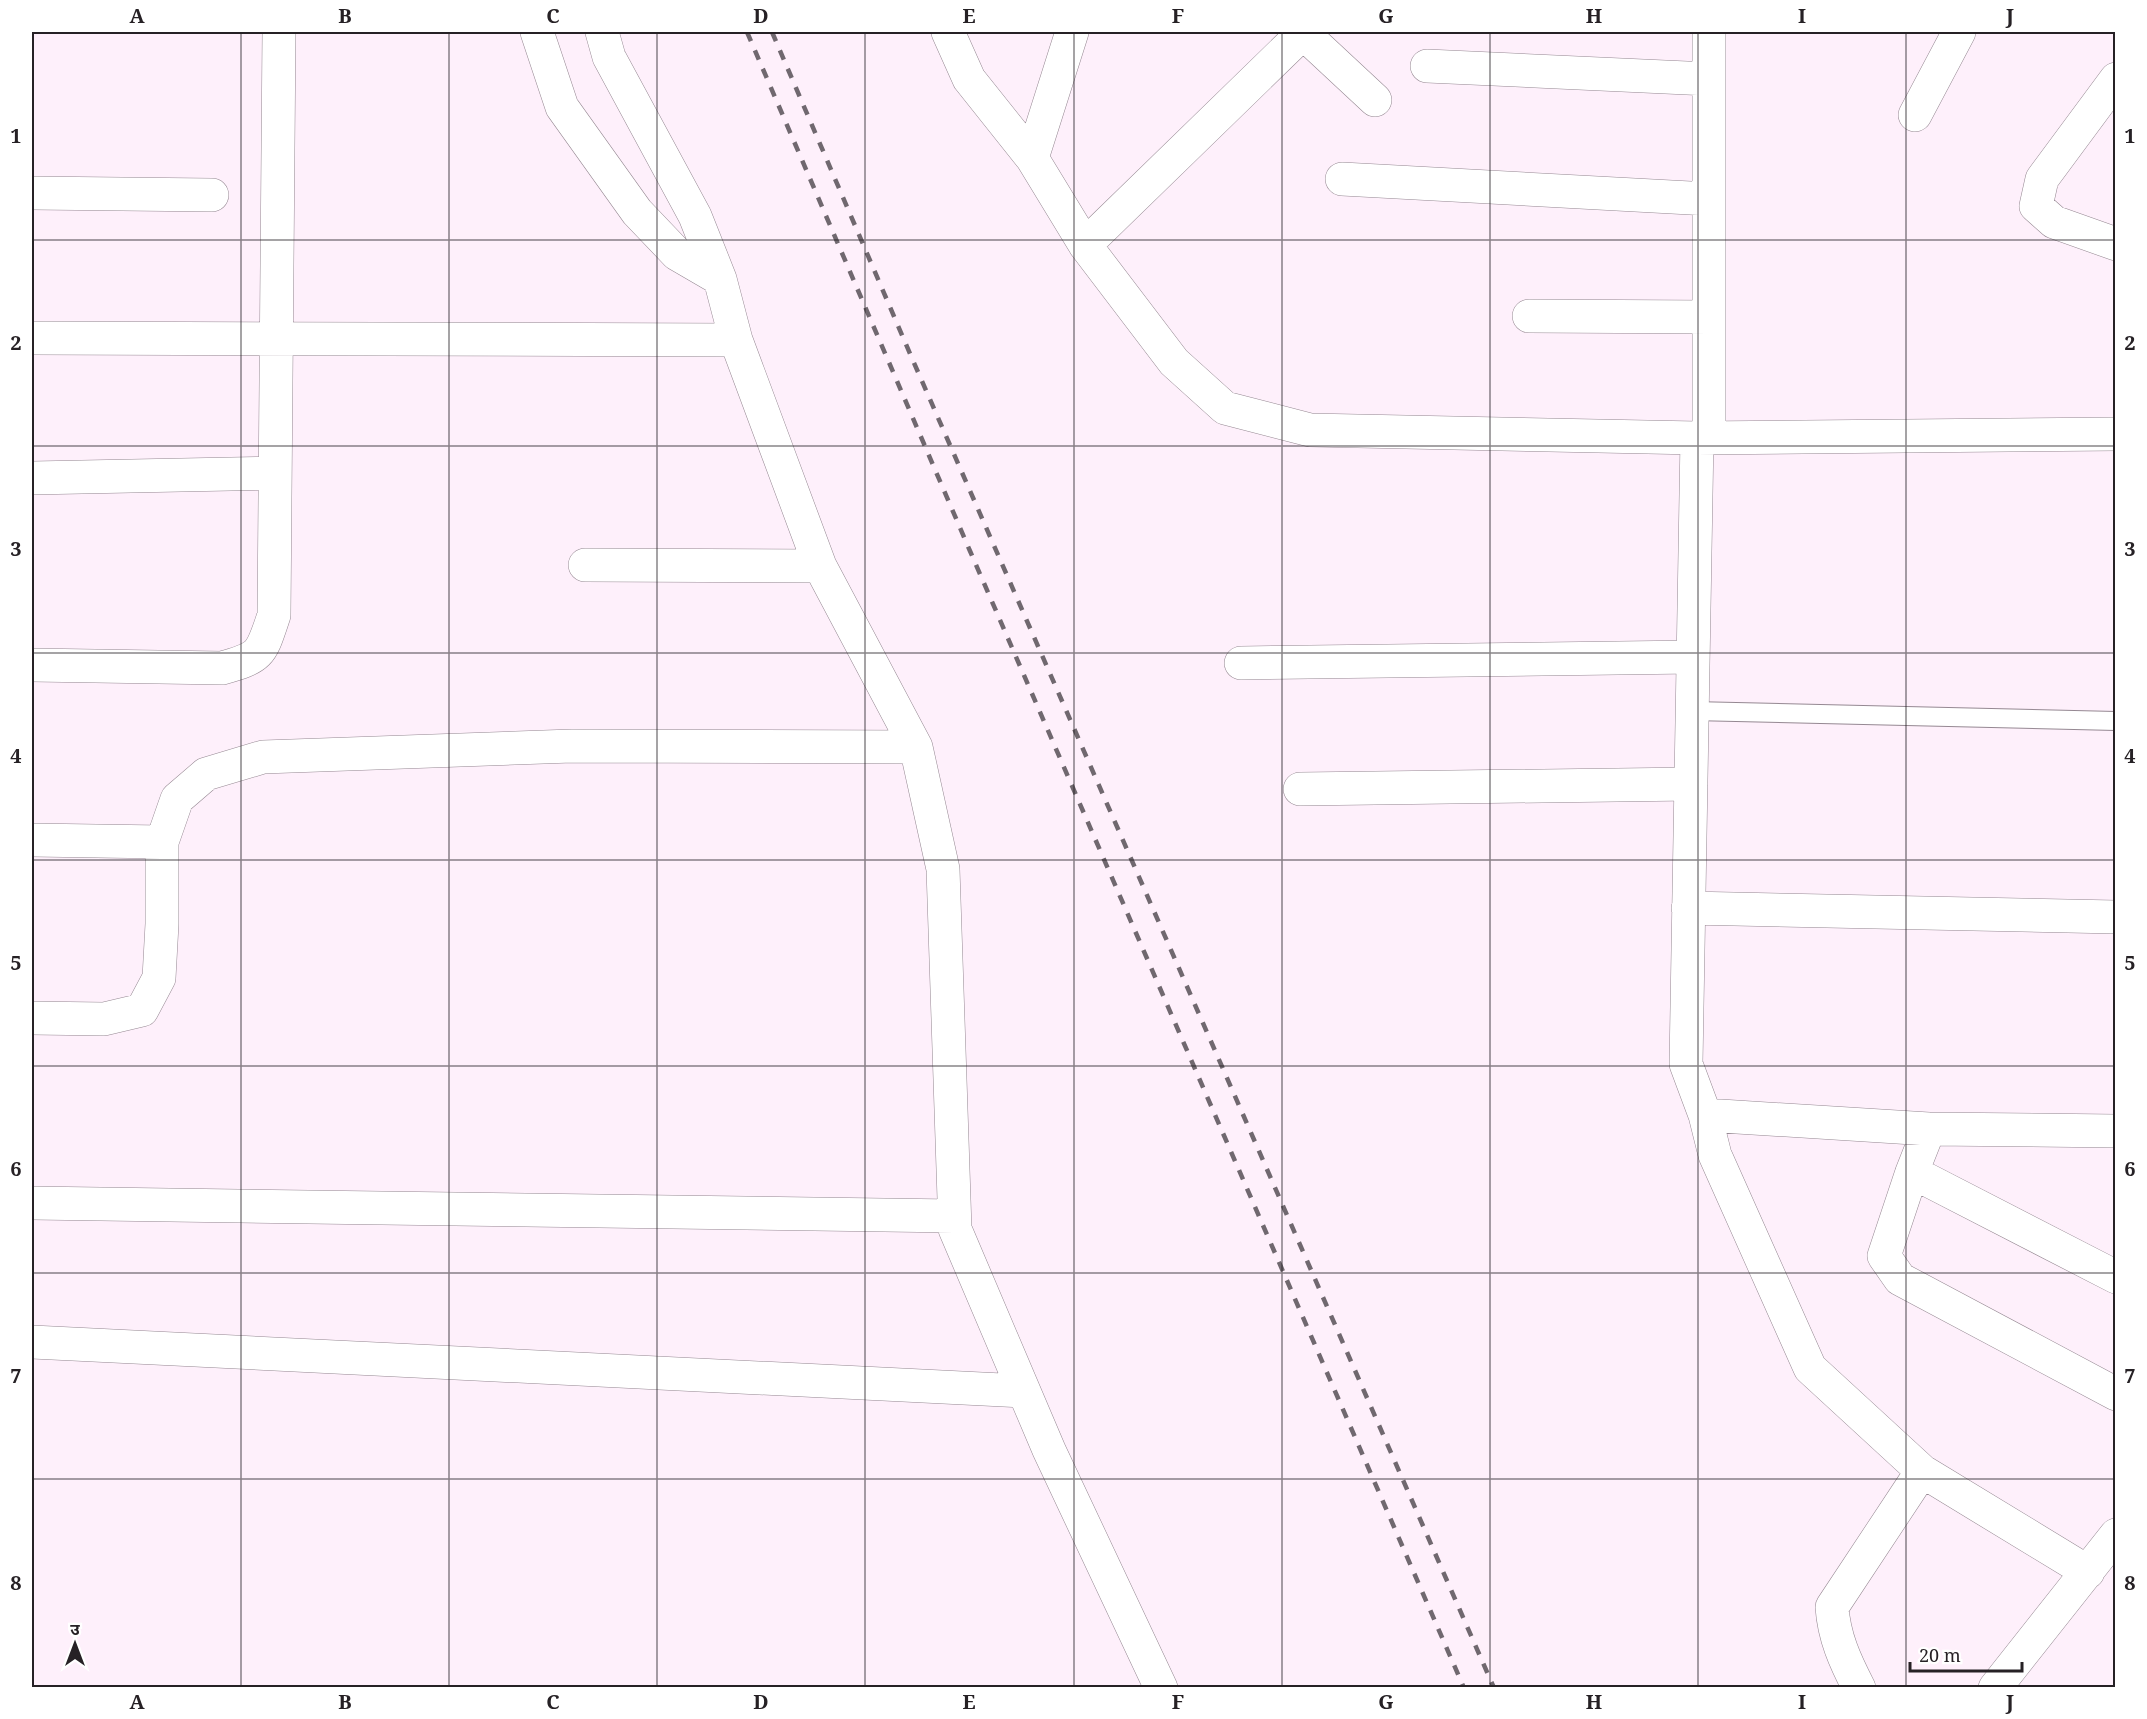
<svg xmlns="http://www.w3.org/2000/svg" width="2147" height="1719" viewBox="0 0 2147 1719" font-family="'Noto Serif','Noto Sans Devanagari',serif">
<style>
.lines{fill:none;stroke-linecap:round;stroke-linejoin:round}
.lane-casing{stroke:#958892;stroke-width:20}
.street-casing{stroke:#958892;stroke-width:34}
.lane{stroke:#fff;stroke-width:18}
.street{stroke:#fff;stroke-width:33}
.rail{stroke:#70686f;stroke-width:4.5;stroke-dasharray:10 10;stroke-linecap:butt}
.grid{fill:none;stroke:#262125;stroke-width:1.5;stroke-opacity:0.55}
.neatline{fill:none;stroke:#262125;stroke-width:2}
.grid-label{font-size:20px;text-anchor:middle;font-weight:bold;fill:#262125}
</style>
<rect width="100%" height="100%" fill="#fef0fb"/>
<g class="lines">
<defs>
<path id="lane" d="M1692,711L2116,721"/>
<path id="street" d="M537,32L562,107L637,212L677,254L720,279
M602,32L609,57L695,216L720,279L736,340L820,566L916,747L943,869L955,1229L1049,1450L1161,1688
M948,32L969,79L1032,158L1085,245L1174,362L1225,408L1310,430L1697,438L2116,434
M1302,32L1375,100
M1709,32V438
M1427,66L1709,79
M2116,79L2042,179L2036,206L2054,222L2116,244
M1915,115L1959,32
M1032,158L1072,32
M1342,179L1709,199
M32,193L212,195
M1085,245L1304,32
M1529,316L1709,317
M32,338L736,340
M1697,438L1686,1064L1705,1115L1929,1129L2116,1131
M32,478L275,473
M585,565L820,566
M1241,663L1693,657
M32,665L222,668C262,657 261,654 274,615L279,32
M1300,789L1691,784
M32,840L162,842
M1688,908L2116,917
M32,1018L104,1019L142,1010L159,978L162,924V842L177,799L206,774L263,757L572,746L916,747
M1705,1115L1715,1155L1810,1368L1922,1471L2088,1572
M1929,1129L1912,1172L1884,1256L1900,1279L2116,1394
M1912,1172L2116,1277
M32,1203L954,1216
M32,1342L1024,1391
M1859,1688C1845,1661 1834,1637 1832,1607L1922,1471
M1995,1688L2116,1535"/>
</defs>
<use href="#lane" class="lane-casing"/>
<use href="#street" class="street-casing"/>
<use href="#lane" class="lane"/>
<use href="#street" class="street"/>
<path class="rail" d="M747,32L970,551L1464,1688
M772,32L911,356L1494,1688"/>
</g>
<path class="grid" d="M241,32V1688M449,32V1688M657,32V1688M865,32V1688M1074,32V1688M1282,32V1688M1490,32V1688M1698,32V1688M1906,32V1688M32,240H2116M32,446H2116M32,653H2116M32,860H2116M32,1066H2116M32,1273H2116M32,1479H2116"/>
<rect width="2147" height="1719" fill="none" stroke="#ffffff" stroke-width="66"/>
<g transform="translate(75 1644)" stroke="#ffffff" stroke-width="4.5" paint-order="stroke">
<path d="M0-4.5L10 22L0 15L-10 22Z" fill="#262125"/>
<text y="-9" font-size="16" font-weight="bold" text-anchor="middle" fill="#262125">उ</text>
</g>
<path d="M1910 1662v9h112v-9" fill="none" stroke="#262125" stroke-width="3"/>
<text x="1919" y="1662" font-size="18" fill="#262125" stroke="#ffffff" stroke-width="4.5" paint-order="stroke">20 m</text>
<rect x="33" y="33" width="2081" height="1653" class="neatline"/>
<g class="grid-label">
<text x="137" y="23">A</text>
<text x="345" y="23">B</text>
<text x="553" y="23">C</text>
<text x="761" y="23">D</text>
<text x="969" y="23">E</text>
<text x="1178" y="23">F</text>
<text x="1386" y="23">G</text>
<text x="1594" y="23">H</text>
<text x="1802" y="23">I</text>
<text x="2010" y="23">J</text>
<text x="16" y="143">1</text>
<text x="2130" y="143">1</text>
<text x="16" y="350">2</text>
<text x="2130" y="350">2</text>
<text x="16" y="556">3</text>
<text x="2130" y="556">3</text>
<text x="16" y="763">4</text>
<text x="2130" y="763">4</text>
<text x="16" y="970">5</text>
<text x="2130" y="970">5</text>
<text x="16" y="1176">6</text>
<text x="2130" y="1176">6</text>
<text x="16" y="1383">7</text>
<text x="2130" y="1383">7</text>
<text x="16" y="1590">8</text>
<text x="2130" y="1590">8</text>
<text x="137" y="1709">A</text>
<text x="345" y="1709">B</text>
<text x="553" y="1709">C</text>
<text x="761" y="1709">D</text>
<text x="969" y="1709">E</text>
<text x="1178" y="1709">F</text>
<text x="1386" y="1709">G</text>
<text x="1594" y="1709">H</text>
<text x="1802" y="1709">I</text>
<text x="2010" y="1709">J</text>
</g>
</svg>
